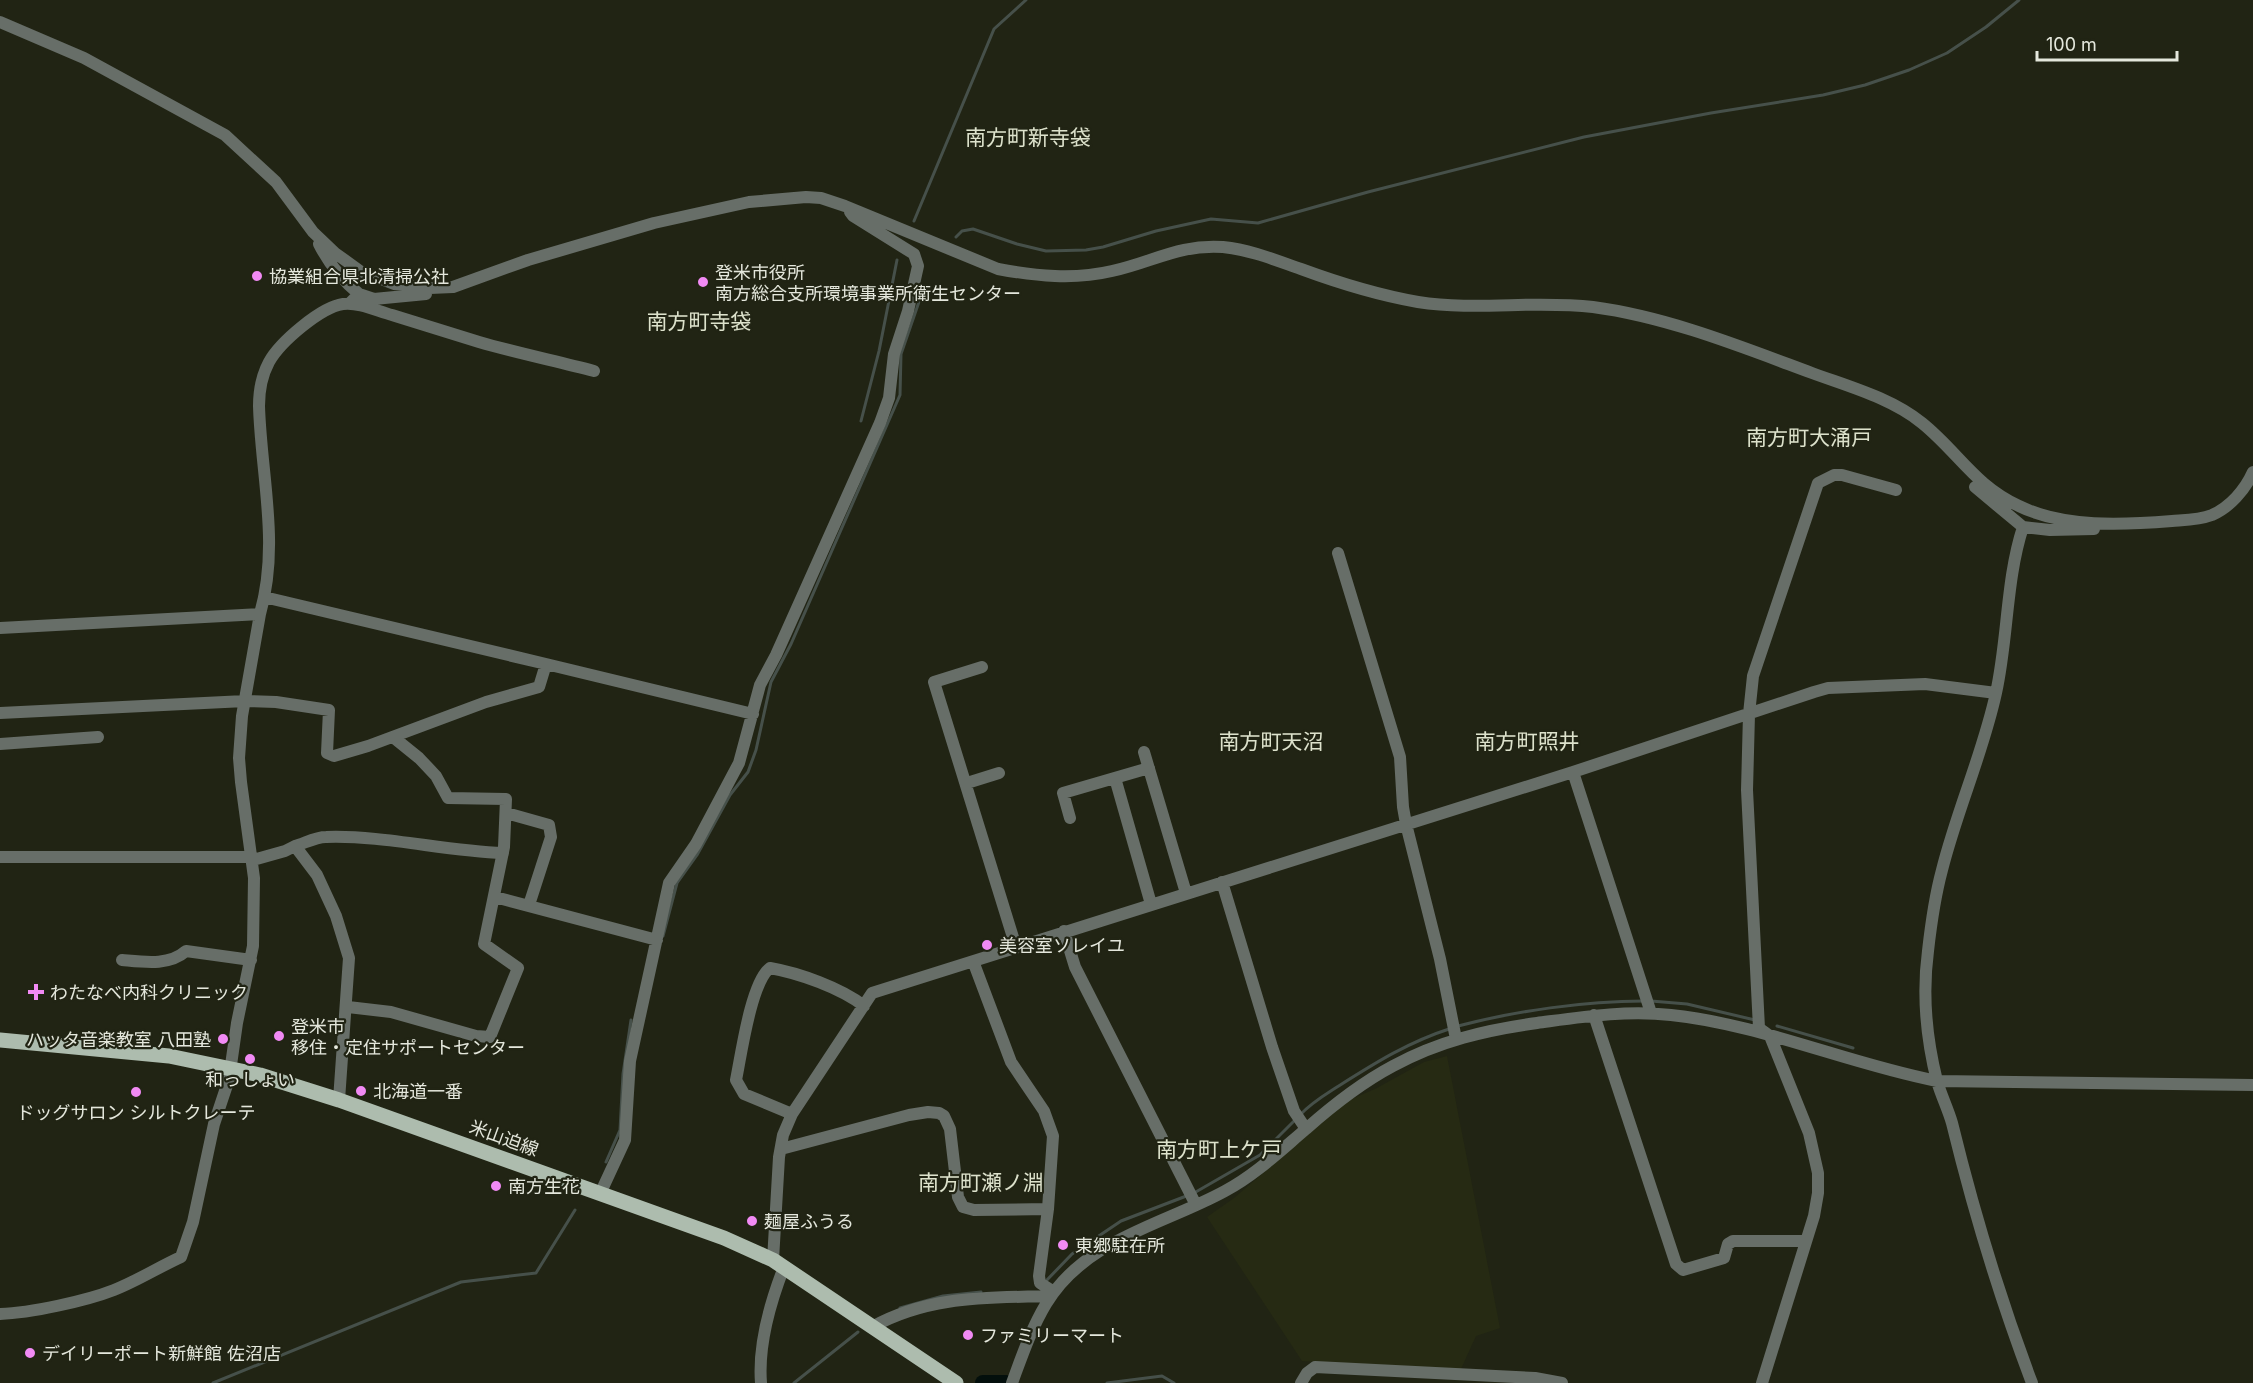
<svg xmlns="http://www.w3.org/2000/svg" width="2253" height="1383" viewBox="0 0 2253 1383" font-family="Inter,'Noto Sans JP',sans-serif">
<style>
.built{fill:#262a13}
.lines{fill:none;stroke-linecap:round;stroke-linejoin:round}
.stream{stroke:#46504a;stroke-width:3}
.river{stroke:#030f0c;stroke-width:16}
.minor{stroke:#676e68;stroke-width:12}
.major{stroke:#adbcae;stroke-width:15}
.poi-dot{fill:#f18af4;stroke:#212414;stroke-width:2}
.labels{text-anchor:middle;dominant-baseline:central;stroke-width:4.5;stroke-linejoin:round;paint-order:stroke}
.poi-label{font-size:18px;fill:#e4e7dc;stroke:#212414;text-anchor:start}
.street-label{font-size:18px;fill:#e4e7dc;stroke:#212414}
.quarter-label{font-size:21px;fill:#dde2cc;stroke:#212414}
</style>
<rect width="100%" height="100%" fill="#212414"/>
<path class="built" d="M1447,1056L1500,1328L1476,1336L1461,1369H1418L1302,1361L1207,1217L1234,1198L1347,1101L1375,1089L1424,1062Z"/>
<g class="lines">
<path class="stream" d="M914,221L994,29L1026,0
M956,237L962,231L973,229L1017,244L1046,251L1086,250L1103,247L1156,231L1211,219L1258,223L1368,192L1584,137L1711,113L1823,95L1865,85L1909,70L1947,53L1986,27L2019,0
M861,421L879,351L897,260
M663,936L677,883L697,855L730,795L748,772L756,750L771,682L791,644L900,395L901,354L921,296
M1651,1001L1687,1004L1755,1020
M1458,1026C1515,1011 1585,1001 1644,1001
M1777,1026L1853,1048
M1300,1115C1311,1103 1323,1096 1337,1087C1375,1063 1408,1042 1452,1028
M606,1162L620,1130L623,1074L631,1020
M1194,1193L1260,1155L1295,1120
M1045,1282L1072,1254L1121,1221L1189,1195
M900,1308L943,1296L981,1292
M213,1383L461,1282L536,1273L575,1210
M794,1383L858,1332
M1107,1383L1162,1376L1174,1383"/>
<path class="river" d="M983,1383H1006"/>
<path class="minor" d="M0,22L84,58L225,135L276,182L313,232L335,253L360,271L394,284L430,288L453,287L528,260L654,223L749,202L806,197L821,198L845,206L998,269C1036,276 1074,280 1112,271C1153,262 1179,244 1223,247C1251,250 1275,260 1301,269C1339,283 1378,295 1418,302C1476,311 1534,300 1593,307C1668,317 1742,347 1812,373C1850,387 1891,398 1922,423C1958,452 1975,486 2019,506C2064,528 2123,525 2172,521C2185,520 2199,520 2212,515C2230,507 2245,490 2253,472
M319,244C329,264 342,280 359,294
M349,304L359,294L374,299L426,294
M1975,487L2023,527C2006,579 2008,639 1996,693C1983,753 1957,810 1942,870C1935,896 1931,924 1928,951C1922,996 1926,1037 1937,1081C1941,1095 1948,1109 1952,1123C1974,1213 1999,1296 2032,1383
M2023,527L2050,530L2094,529
M1338,553L1400,757L1403,807L1406,824L1440,959L1456,1039
M264,597L546,664
M0,628L260,614
M982,667L934,682L1016,947
M0,713L245,701L276,702L329,710L327,753L334,756L368,746L486,702L539,687L546,664L753,714
M0,744L98,737
M1144,752L1186,893
M1573,772L1651,1013
M1115,778L1151,904
M967,783L999,773
M506,813L549,825L551,837L529,905
M1070,818L1063,793L1149,768
M295,846C305,843 316,837 326,837C384,835 444,851 503,853
M0,857H252
M253,860L285,851L295,846L317,875L336,916L349,958L339,1100
M1222,882L1272,1047L1294,1111L1306,1129
M495,897L657,940
M1064,931L1075,967L1196,1205
M122,960C144,962 169,966 186,951L251,960
M973,961L1011,1062L1044,1111L1053,1136L1048,1209L1039,1276L1040,1283L1054,1292
M348,1007L391,1012L476,1036L490,1037L518,968L484,944L504,847L506,799L448,798L436,776L419,758L393,737
M1594,1015L1676,1264L1683,1270L1724,1258L1728,1244L1733,1241H1806
M792,1114L744,1094L736,1080C741,1056 751,982 770,968C799,973 841,988 864,1006
M781,1149L909,1115L928,1112L939,1113L944,1116L950,1129L958,1197L963,1207L974,1210L1048,1209
M600,1194L625,1140L630,1061L669,883L696,844L739,763L760,685L776,655L880,423L889,398L894,354L908,311L918,266L914,254L853,216L850,212
M773,1260L779,1157L783,1135L792,1114L872,993L1573,772L1814,692L1828,688L1925,684L1996,693
M0,1314C30,1313 86,1301 114,1290C137,1281 159,1267 181,1257L193,1222L214,1124L229,1079L237,1023L253,946L254,878L241,782L239,758L242,716L260,614C280,544 261,476 259,406C259,390 262,375 269,362C280,342 321,307 343,304C359,302 377,311 392,315C421,324 450,333 479,342C517,353 556,361 594,371
M872,1327C930,1295 987,1298 1051,1296
M761,1383C758,1345 770,1303 784,1267
M1012,1383C1022,1356 1031,1329 1046,1304C1085,1239 1163,1225 1225,1191C1255,1175 1280,1151 1306,1129C1333,1105 1361,1083 1393,1066C1439,1041 1486,1030 1537,1023C1582,1017 1625,1010 1671,1015C1759,1024 1849,1064 1937,1081L2253,1085
M1301,1383L1307,1373L1315,1367L1535,1378L1562,1383
M1762,1383L1814,1216L1818,1193V1173L1809,1133L1770,1036L1759,1028L1747,790L1749,714L1753,676L1818,483L1834,475H1842L1896,490"/>
<path class="major" d="M0,1040L169,1056L260,1075L339,1100L724,1238L773,1260L956,1383"/>
</g>
<g class="poi-dot">
<circle cx="257" cy="276" r="6"/>
<circle cx="703" cy="282" r="6"/>
<circle cx="987" cy="945" r="6"/>
<path d="M33 983h6v6h6v6h-6v6h-6v-6h-6v-6h6z"/>
<circle cx="279" cy="1036" r="6"/>
<circle cx="223" cy="1039" r="6"/>
<circle cx="250" cy="1059" r="6"/>
<circle cx="361" cy="1091" r="6"/>
<circle cx="136" cy="1092" r="6"/>
<circle cx="496" cy="1186" r="6"/>
<circle cx="752" cy="1221" r="6"/>
<circle cx="1063" cy="1245" r="6"/>
<circle cx="968" cy="1335" r="6"/>
<circle cx="30" cy="1353" r="6"/>
</g>
<g class="labels">
<g class="poi-label">
<text x="715" y="272">登米市役所<tspan x="715" dy="21">南方総合支所環境事業所衛生センター</tspan></text>
<text x="269" y="276">協業組合県北清掃公社</text>
<text x="999" y="945">美容室ソレイユ</text>
<text x="50" y="992">わたなべ内科クリニック</text>
<text x="291" y="1026">登米市<tspan x="291" dy="21">移住・定住サポートセンター</tspan></text>
<text x="211" y="1039" text-anchor="end">ハッタ音楽教室 八田塾</text>
<text x="250" y="1079" text-anchor="middle">和っしょい</text>
<text x="373" y="1091">北海道一番</text>
<text x="136" y="1112" text-anchor="middle">ドッグサロン シルトクレーテ</text>
<text x="508" y="1186">南方生花</text>
<text x="764" y="1221">麺屋ふうる</text>
<text x="1075" y="1245">東郷駐在所</text>
<text x="980" y="1335">ファミリーマート</text>
<text x="42" y="1353">デイリーポート新鮮館 佐沼店</text>
</g>
<g class="street-label">
<text transform="translate(504 1138) rotate(20)">米山迫線</text>
</g>
<g class="quarter-label">
<text x="1028" y="137">南方町新寺袋</text>
<text x="699" y="321">南方町寺袋</text>
<text x="1809" y="437">南方町大涌戸</text>
<text x="1271" y="741">南方町天沼</text>
<text x="1527" y="741">南方町照井</text>
<text x="1219" y="1149">南方町上ケ戸</text>
<text x="981" y="1182">南方町瀬ノ淵</text>
</g>
</g>
<path d="M2037 51v9h140v-9" fill="none" stroke="#e4e7dc" stroke-width="3"/>
<text x="2046" y="51" font-size="18" fill="#e4e7dc" stroke="#212414" stroke-width="4.5" paint-order="stroke">100 m</text>
</svg>
